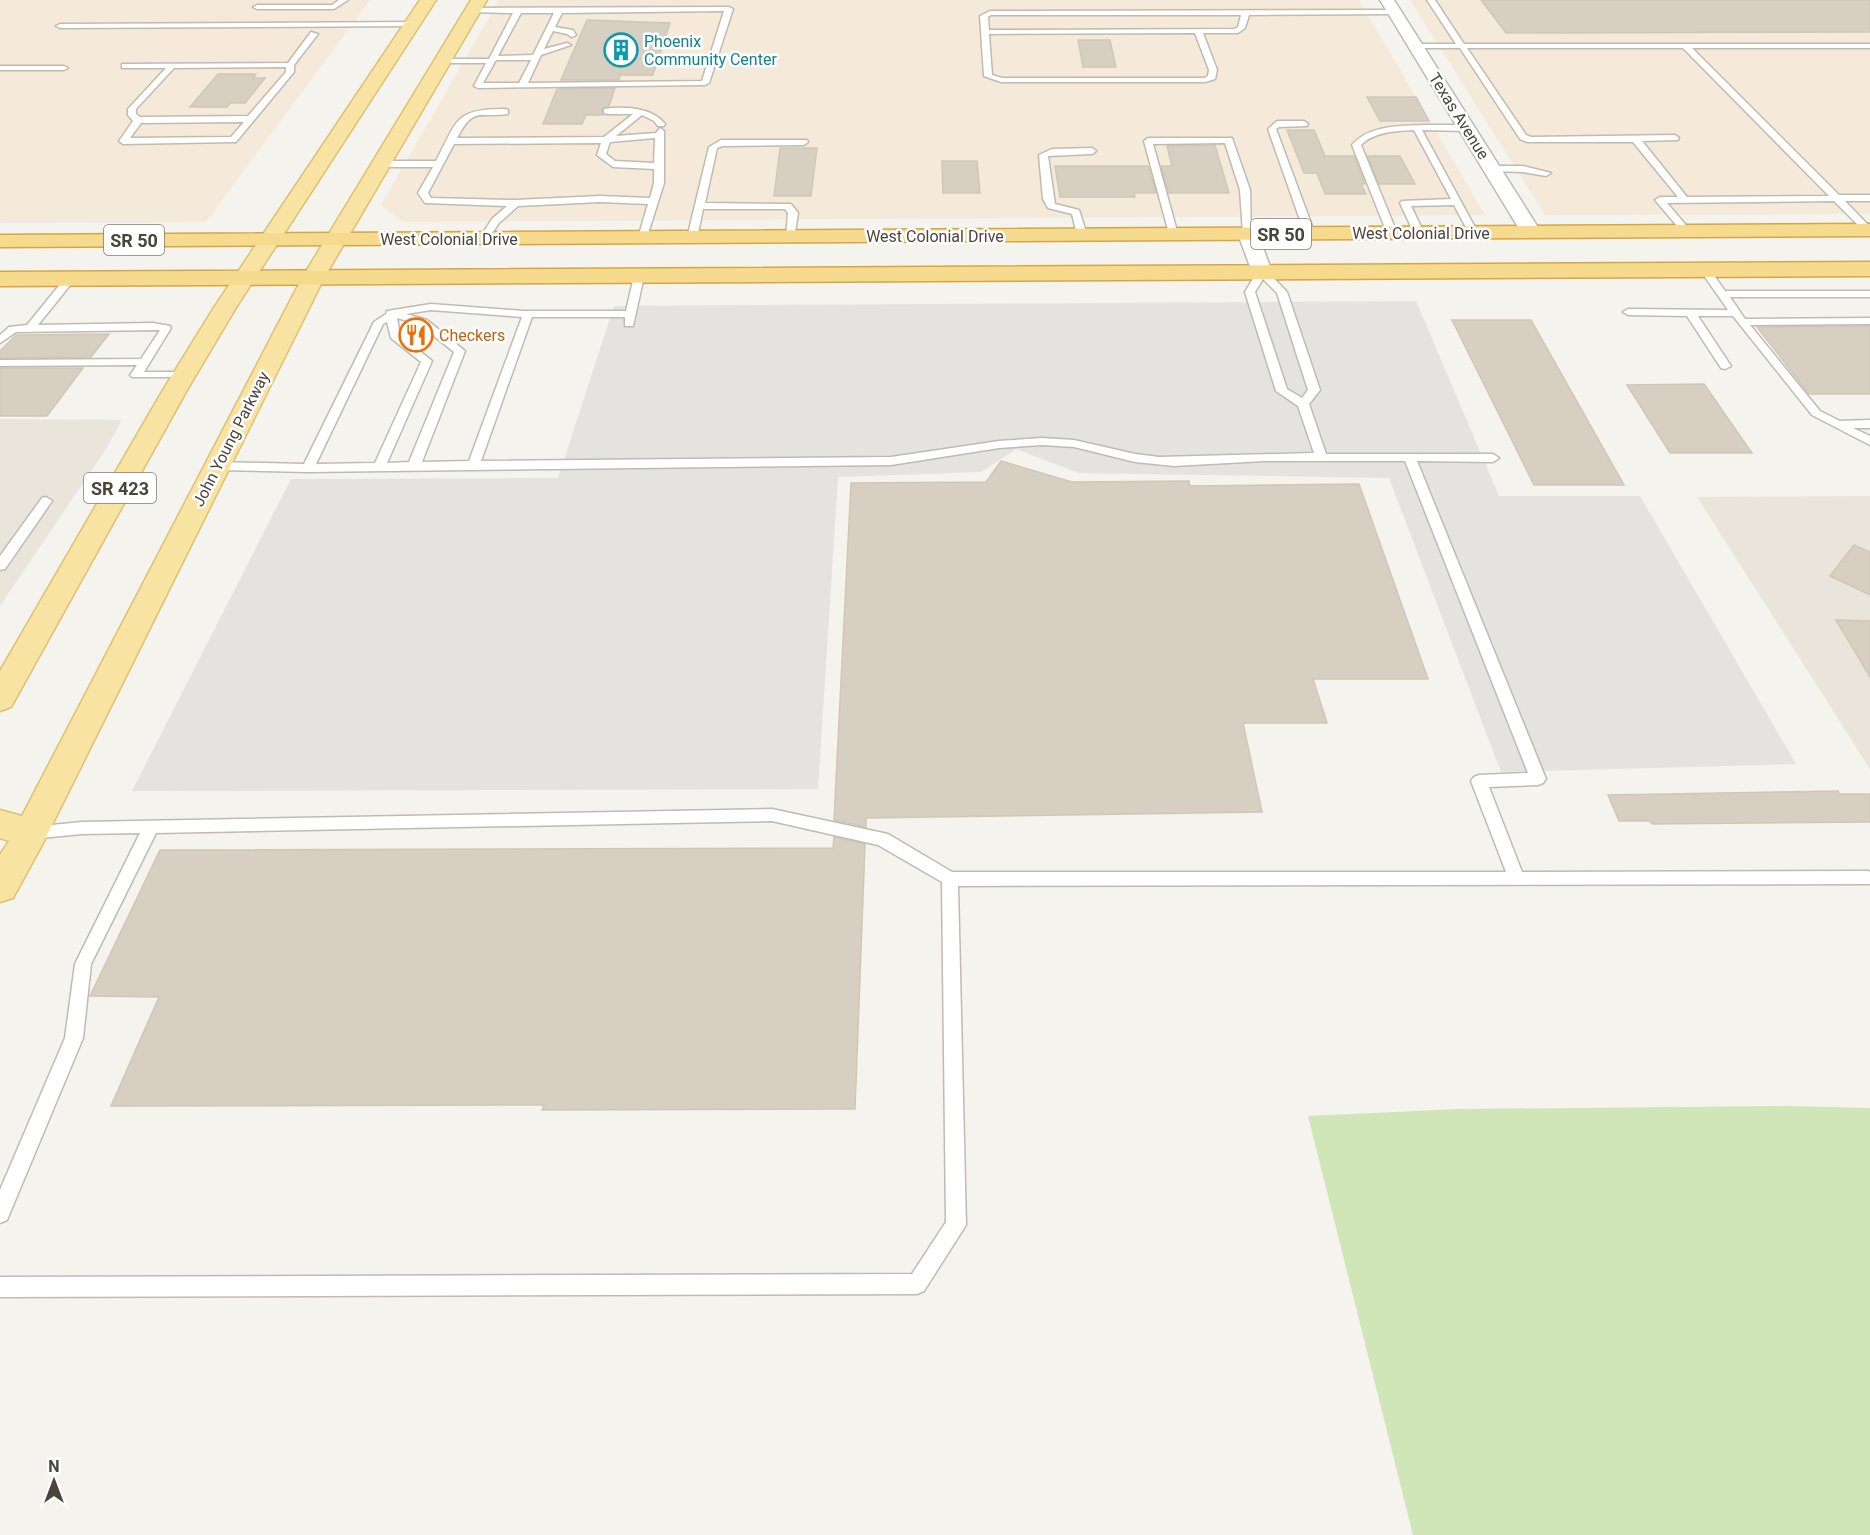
<svg xmlns="http://www.w3.org/2000/svg" width="1870" height="1535" viewBox="0 0 1870 1535" font-family="Roboto,sans-serif">
<style>
.residential{fill:#e9e5db}
.commercial{fill:#f5eada}
.green{fill:#d0e6b8}
.parking{fill:#e5e3e0}
.building{fill:#d6cfc2;stroke:#d1c7b6;stroke-width:1.5}
.lines{fill:none;stroke-linecap:round;stroke-linejoin:round}
.service-casing{stroke:#c0bbaf;stroke-width:3}
.minor-casing{stroke:#c0bbaf;stroke-width:3}
.primary-casing{stroke:#ddc172;stroke-width:3}
.trunk-casing{stroke:#d5a647;stroke-width:3}
.service{fill:#fff;fill-rule:evenodd}
.minor{fill:#fff;fill-rule:evenodd}
.primary{fill:#f8e3a3;fill-rule:evenodd}
.trunk{fill:#f6da8e;fill-rule:evenodd}
.labels{text-anchor:middle;dominant-baseline:central;stroke-width:5;stroke-linejoin:round;paint-order:stroke}
.far-culture-label{font-size:16px;fill:#0d838f;stroke:#fff;text-anchor:start}
.far-street-label{font-size:16px;fill:#4a443a;stroke:#fff}
.far-food-label{font-size:16px;fill:#c56008;stroke:#fff;text-anchor:start}
.shield{fill:#fff;stroke:#807c75;stroke-width:1.5}
.shield-label{font-size:18px;font-weight:bold;fill:#4a443a}
</style>
<rect width="100%" height="100%" fill="#f5f3ed"/>
<path class="residential" d="M0,419L122,420L106,449L0,606Z
M1870,496V769L1697,497Z"/>
<path class="commercial" d="M0,0H370L206,222L0,223Z
M499,0H1359L1485,215L403,222L381,205Z
M1410,0H1870V214L1545,215Z"/>
<path class="green" d="M1787,1106L1870,1108V1535H1413L1308,1116L1457,1109Z"/>
<path class="parking" d="M1416,301L1499,496H1640L1796,764L1501,772L1389,478L1079,473L1016,449L981,472L838,477L818,789L132,791L291,479L558,478L614,306Z"/>
<path class="building" d="M1481,0H1870V32L1506,33Z
M587,20L670,23L653,75H620L619,80H561Z
M1078,40H1110L1116,67H1083Z
M218,74H256L253,78H265L245,103H230L227,107H190Z
M615,88L609,106L602,108L603,115H586L582,124H543L557,89Z
M1367,97H1416L1429,121H1380Z
M1287,130H1314L1325,156H1354L1365,184H1361L1366,194H1325L1317,173H1304Z
M1215,145L1229,193H1169L1161,166H1172L1167,146Z
M780,148H817L811,196H774Z
M1368,156H1400L1415,184H1379Z
M942,161H977L980,193H943Z
M1055,166H1148L1156,193H1134L1135,197H1060Z
M1452,320H1531L1624,485H1534Z
M1870,326V394H1809L1757,327Z
M109,334L91,357L0,358V351L16,335Z
M0,368H83L47,416H0Z
M1704,384L1752,453H1670L1627,385Z
M1001,461L1072,482L1189,481L1190,486L1359,484L1428,679H1313L1327,723H1243L1262,812L866,818V827L834,820L851,483L986,482Z
M1854,545L1870,552V595L1830,576Z
M1836,620L1870,621V677Z
M1838,791L1839,794H1870V822L1652,824L1650,821H1619L1608,795Z
M834,837L865,844L855,1109L542,1110L544,1105L111,1106L159,997L90,996L160,850L833,848Z"/>
<g class="lines">
<defs>
<path id="service" d="M339,0H348L334,9H257L253,7L257,5H332Z
M1427,0H1435L1464,44H1870V48H1692L1839,195H1870V201H1845L1870,227V232H1865L1834,201L1667,203L1691,231L1683,233L1655,200L1660,197H1678L1633,142H1527L1520,139L1460,48H1413L1412,46L1416,44H1456ZM1467,48H1683L1829,196L1687,197L1642,141L1678,140L1679,138L1675,135L1531,137L1526,135Z
M729,7L733,9L709,83L705,85L478,88L474,86L486,63H443L439,61L443,59H489L513,13L471,12L470,10L474,8ZM724,11L702,81L528,83L541,55L571,45L567,43L544,49L553,31L567,34L572,37L576,35L573,30L555,27L562,13ZM521,13H554L533,55L498,56ZM496,60H531L519,83H483Z
M1395,10L1399,12L1398,14L1249,15L1245,28L1238,33H1203L1217,70L1215,79L1205,82H1001L984,76L980,16L990,11ZM991,15H1241L1238,27L1234,29L989,30L988,17ZM1195,33L1209,70L1208,76L1204,78H1002L992,75L989,34Z
M412,22H415V26L60,28L56,26L60,24Z
M311,32L318,34L294,65V72L236,142L123,144L119,141L133,121L128,115V109L166,68H122V64L288,63ZM286,67V72L248,116L140,117L136,114V109L174,68ZM244,122L231,137L130,138L141,123Z
M0,66H64L68,68L64,70H0Z
M505,109L508,110V114C478,118 474,106 457,138L604,137L633,114H607L604,113V109C624,106 652,107 665,124L664,126H658L654,121L642,115L616,136L656,133L660,128L664,131V183L646,240L638,238L648,204L600,202L518,206L499,223L487,241H481L479,239L492,219L507,206L425,203L418,193L433,167H381L376,164L381,161H436C458,120 454,109 505,109ZM655,138L654,163L615,161L606,154L610,142ZM601,143L597,155L613,167L654,169V183L650,198L600,196L515,200L431,198L428,193L454,144Z
M1304,121L1308,124L1307,126L1279,127L1276,129L1315,234L1310,237L1305,234L1268,129L1277,121Z
M1424,125H1466L1470,128L1466,131L1422,130L1478,233L1476,235H1470L1454,205L1411,206L1424,233L1419,236L1414,233L1400,203L1402,201L1451,199L1414,130C1395,131 1374,132 1361,145L1397,233L1392,236L1387,233L1352,145C1369,125 1399,126 1424,125Z
M1148,138H1232L1250,190L1251,236L1243,234L1240,190L1225,143L1153,144L1178,235L1170,237L1144,141Z
M721,140H807L808,142L804,145L723,146L717,148L705,203L791,204L798,213L794,239L786,237L788,213L785,209H703L697,238L689,240L687,238L709,147Z
M1052,149L1092,148L1096,151L1092,154L1048,156L1055,204L1079,210L1087,235L1085,237L1077,235L1072,214L1048,208L1043,199L1039,155Z
M1491,166H1523L1551,173L1546,176L1523,172L1488,171L1486,169Z
M1705,267L1709,268L1725,291H1870V297H1730L1745,319L1870,318V324L1750,325L1820,411L1840,421L1870,420V428H1853L1870,436V445L1812,415L1733,316H1698L1731,366L1725,369L1721,368L1687,316L1628,315L1623,312L1628,309L1728,310L1700,270Z
M1258,270H1266L1287,292L1320,390L1309,404L1326,454H1493L1499,458L1493,462L1417,461L1546,779L1543,783L1538,785L1489,787L1522,872L1868,871L1870,872V884L958,886L966,1225L924,1291L917,1294L0,1297V1277L912,1274L946,1222L942,882L878,845L772,821L156,833L91,964L83,1038L7,1220L0,1223V1190L65,1038L75,964L140,833L82,834L31,839L25,838L23,833L25,828L31,827L82,822L772,809L888,834L952,872H1506L1471,781L1474,777L1479,775L1528,773L1405,461H1264L1174,466L1135,462L1074,447L1042,445L999,448L891,465L308,472L217,470L211,466L217,462L304,464L374,322L386,314L387,311L431,304L524,311H626L634,276L639,273L644,276L633,326H625V317H532L481,461L891,457L999,441L1042,438L1074,440L1135,454L1159,457L1314,453L1298,406L1276,391L1245,292ZM1263,279L1277,293L1308,390L1302,398L1287,389L1255,292ZM431,310L522,317L469,461L422,462L465,351L427,320L406,314ZM397,318L419,324L454,352L409,462L387,463L432,361L400,335ZM387,322L391,338L421,362L375,463L316,464L383,324Z
M70,276L75,279L38,325L153,323L170,326L171,328L144,372H184L190,375L188,377H132L130,375L137,365L0,366V360L141,359L160,330L16,332L0,343V335L9,327L27,325L66,277Z
M46,497L52,501L5,569L0,570V556L42,498Z"/>
<path id="minor" d="M1380,0H1394L1541,232L1538,236H1524L1521,232Z
M1248,228L1255,230L1258,234L1272,272L1269,276H1255L1252,272L1238,234L1241,230Z"/>
<path id="primary" d="M420,0H436L237,306L187,390L11,707L0,711V671L163,390L215,306Z
M471,0H487L324,278L43,843L13,898L0,902V855L9,841L0,838V810L22,816L302,278Z"/>
<path id="trunk" d="M1870,224V236L0,247V235Z
M1870,262V276L0,286V272Z"/>
</defs>
<use href="#service" class="service-casing"/>
<use href="#minor" class="minor-casing"/>
<use href="#primary" class="primary-casing"/>
<use href="#trunk" class="trunk-casing"/>
<use href="#service" class="service"/>
<use href="#minor" class="minor"/>
<use href="#primary" class="primary"/>
<use href="#trunk" class="trunk"/>
</g>
<defs>
<symbol id="building-ring" viewBox="-11 -11 22 22"><circle r="9.5" fill="#fff" stroke="#0f9aa8" stroke-width="1.5"/><path d="M-4-6H4V6H1V3H-1V6H-4ZM-2.5-4.3h1.7v1.8h-1.7ZM.8-4.3h1.7v1.8H.8ZM-2.5-1h1.7V.8h-1.7ZM.8-1h1.7V.8H.8Z" fill="#0f9aa8"/></symbol>
<symbol id="restaurant-ring" viewBox="-11 -11 22 22"><circle r="9.5" fill="#fff" stroke="#e8710a" stroke-width="1.5"/><path d="M-5-6h1v4h1v-4h1v4h1v-4h1v5L-1.5 .5V6h-2V.5L-5-1ZM5-6V6H3V1.5H1.5Q1.5-4 5-6Z" fill="#e8710a"/></symbol>
</defs>
<g fill-rule="evenodd">
<use href="#building-ring" x="602" y="31" width="38" height="38"/>
<use href="#restaurant-ring" x="397" y="316" width="38" height="38"/>
</g>
<g class="labels">
<g class="far-culture-label">
<text x="644" y="41">Phoenix<tspan x="644" dy="18">Community Center</tspan></text>
</g>
<g class="far-street-label">
<text transform="translate(1459 116) rotate(58)">Texas Avenue</text>
<text x="1421" y="233">West Colonial Drive</text>
<text x="935" y="236">West Colonial Drive</text>
<text x="449" y="239">West Colonial Drive</text>
<text transform="translate(231 439) rotate(-63)">John Young Parkway</text>
</g>
<g class="far-food-label">
<text x="439" y="335">Checkers</text>
</g>
<g class="shield">
<rect x="1251" y="219" width="60" height="30" rx="4.5"/>
<rect x="104" y="225" width="60" height="30" rx="4.5"/>
<rect x="84" y="473" width="72" height="30" rx="4.5"/>
</g>
<g class="shield-label">
<text x="1281" y="234">SR 50</text>
<text x="134" y="240">SR 50</text>
<text x="120" y="488">SR 423</text>
</g>
</g>
<g transform="translate(54 1481)" stroke="#ffffff" stroke-width="4.5" paint-order="stroke">
<path d="M0-4.5L10 22L0 15L-10 22Z" fill="#4a443a"/>
<text y="-9" font-size="16" font-weight="bold" text-anchor="middle" fill="#4a443a">N</text>
</g>
</svg>
